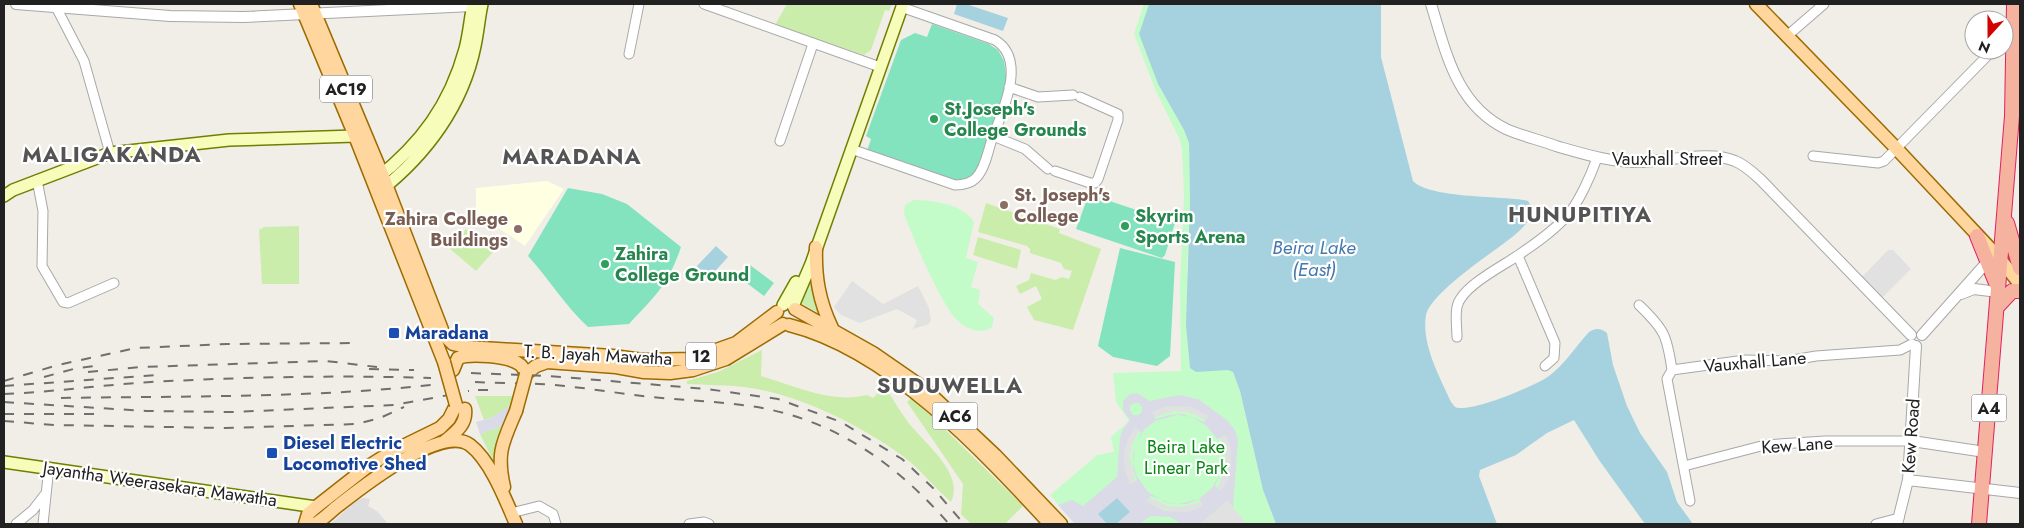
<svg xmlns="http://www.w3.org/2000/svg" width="2024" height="528" viewBox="0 0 2024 528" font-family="Jost,sans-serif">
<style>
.residential{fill:#dfdede}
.education{fill:#ffffe2}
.grass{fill:#cbedac}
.park{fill:#c4fcc9}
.pitch{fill:#83e3bf}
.parking{fill:#e1e1e1}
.plaza{fill:#dbdbe7;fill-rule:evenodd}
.water{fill:#a6d2e0}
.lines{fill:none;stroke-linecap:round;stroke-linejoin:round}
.minor-casing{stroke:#a8a8a8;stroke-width:11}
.tertiary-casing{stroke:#a8a8a8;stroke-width:12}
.secondary-casing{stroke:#6f7f01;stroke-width:14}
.primary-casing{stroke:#9d6b00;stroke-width:15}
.trunk-casing{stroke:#e22161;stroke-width:16}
.minor{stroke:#fff;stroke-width:9}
.tertiary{stroke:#fff;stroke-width:10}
.secondary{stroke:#f8fcba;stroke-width:11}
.primary{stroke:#ffd79e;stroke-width:12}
.trunk{stroke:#f5b29e;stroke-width:14}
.rail{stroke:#6f6f6f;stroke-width:2;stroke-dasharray:10 10;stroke-linecap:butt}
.primary-bridge-casing{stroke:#9d6b00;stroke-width:15;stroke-linecap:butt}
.primary-bridge{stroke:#ffd79e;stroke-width:12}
.leisure-dot{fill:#2e9e5b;stroke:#fff;stroke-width:2}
.education-dot{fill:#8d6e63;stroke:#fff;stroke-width:2}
.transit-dot{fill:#1a4fb4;stroke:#fff;stroke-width:2}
.labels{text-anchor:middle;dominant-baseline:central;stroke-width:4.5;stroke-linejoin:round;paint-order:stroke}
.shield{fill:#fff;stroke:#646464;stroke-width:1}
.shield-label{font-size:16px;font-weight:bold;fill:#212121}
.leisure-label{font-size:18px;font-weight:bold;fill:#27864d;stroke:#fff;text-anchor:start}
.street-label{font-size:18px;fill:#212121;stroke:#fff}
.education-label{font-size:18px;font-weight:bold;fill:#785e54;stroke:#fff;text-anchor:start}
.transit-label{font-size:18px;font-weight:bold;fill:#164399;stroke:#fff;text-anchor:start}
.park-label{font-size:18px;fill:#088614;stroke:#fff}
.water-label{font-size:19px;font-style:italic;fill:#4578ad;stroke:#fff}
.district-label{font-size:22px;font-weight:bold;letter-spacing:1px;fill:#545454;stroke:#fff}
</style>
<rect width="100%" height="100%" fill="#f1eee7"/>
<path class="residential" d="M362,498L370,499L368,506L378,512L388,524H331L353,503Z"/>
<path class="education" d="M547,181L564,189L525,246L476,213V188Z"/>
<path class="grass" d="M787,4H892L889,11L885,10L871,50L864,55L775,25Z
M986,203L1060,229L1059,233L1101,249L1073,330L1034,320L1027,307L1042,299L1036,286L1020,294L1016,286L1029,280L1031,273L1055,280L1062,277L1069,279L1072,271L1064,269L1061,263L1030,253V249L1027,246L978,232Z
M299,226V284H262L259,230L264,227Z
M466,229L493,252L476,271L449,248Z
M978,237L1021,250L1017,269L973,255Z
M810,275L824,316L799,302Z
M762,350L761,376C795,386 831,404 867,395L873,398L885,386C892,398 900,411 908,422C924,443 965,473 951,502C935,488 921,470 904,457C860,425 799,394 744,387C726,385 706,385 687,384V381L718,372Z
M475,396H515C510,410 497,416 484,420Z
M912,397L1023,506L1005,524H971L961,514L963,484L907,402Z
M505,425L496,467L480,434Z"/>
<path class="park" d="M1144,4H1149L1139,34L1158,84L1184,130L1189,143L1190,200L1187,275L1228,370L1233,372L1240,391L1263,490L1276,524H1075L1050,495L1097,455L1114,452L1111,437L1129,421L1116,402L1113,373L1181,371L1180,285L1184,196L1182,150L1180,140L1155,89L1134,34Z
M913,200C932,200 964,204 974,222L966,258L978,262L971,287L980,290L978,304L994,318L992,327C980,336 964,328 955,318C938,298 914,240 904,214L905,205Z"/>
<path class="pitch" d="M932,24L989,44L998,50L1004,61L1007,81L1002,102L978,171L973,176L958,181L867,151L871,139L866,136L901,40L915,33L927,37Z
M568,188L602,194L627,204L681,247C668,285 656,295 629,324L588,327C565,306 549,279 528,256Z
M1089,194L1175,223L1165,255L1162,258L1076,229Z
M1120,248L1175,262L1170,356L1157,366L1113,357L1098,346Z
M750,265L774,283L764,296L740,278Z"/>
<path class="parking" d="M1888,250H1893L1911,269L1883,297H1880L1862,277Z
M852,281L883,304L918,286L929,308L931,320L929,324L913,329L917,320L897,309L860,323L841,315L834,307Z
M1168,406L1191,407L1209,415L1206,420L1188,412L1174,411L1155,417L1152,412Z
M1135,426L1139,431L1132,445L1130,459L1135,481L1130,484L1125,469L1124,454L1128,439Z
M1226,435L1231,449V465L1228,480L1221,491L1217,488L1224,473L1226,459L1221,437Z
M1150,498L1168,506L1182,507L1201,502L1203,507L1188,512H1173L1151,505L1146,502Z
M1227,501L1247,524H1200Z"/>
<path class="plaza" d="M1137,393L1150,401L1179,395L1198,399L1227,420L1235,430L1238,440L1233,507L1227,501L1200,524H1181L1170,517L1151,516L1139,524H1116L1130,512L1098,514L1107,524H1075L1058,505L1072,500L1083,506L1117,477L1120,437L1123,429L1130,420L1123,410V401L1130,394ZM1134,403H1139L1142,407V412L1138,415H1133L1130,411V406ZM1168,406L1191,407L1209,416L1204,422L1183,414L1169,415L1156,419L1152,412ZM1177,415L1191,417L1207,426L1218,440L1222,455L1221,470L1213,487L1199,499L1178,504L1165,502L1148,492L1137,476L1133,463L1136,444L1144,430L1155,421ZM1135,427L1141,432L1133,454V468L1137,480L1130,484L1125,469L1124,454L1128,439ZM1226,435L1231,449V465L1228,480L1221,491L1215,486L1223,465V450L1218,439ZM1151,496L1173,504H1187L1199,499L1203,506L1188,512L1165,511L1146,502Z
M512,404L505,425L480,434L476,422L491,418Z"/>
<path class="water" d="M957,4H966L1008,18L1003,31L954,14Z
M1149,4H1381V57L1413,181C1429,198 1499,196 1524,200L1528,201L1533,209C1532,221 1517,234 1507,241C1490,254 1430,294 1426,315C1421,344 1440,377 1451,402L1455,407C1469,414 1535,386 1549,376C1564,365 1576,346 1589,332C1595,328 1601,328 1607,333L1613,365L1627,406L1640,433L1667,472L1677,502L1693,524H1645L1599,460L1574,420L1547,433L1516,455L1480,470L1479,476L1497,524H1276L1263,490L1240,391L1233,372L1228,370L1196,372L1190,368L1186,325L1190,200L1189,143L1184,130L1158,84L1139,34Z
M716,246L728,257L708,279L696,267Z
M1117,498L1130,512L1116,524H1107L1098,514Z"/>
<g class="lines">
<defs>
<path id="minor" d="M704,4L880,67
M56,7L84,61L110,153
M1787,36L1824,4
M629,54L639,4
M1009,87L1038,97L1073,95
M993,136L1025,149L1048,169
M780,141L813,44
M851,149L955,185C963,185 970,184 976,178C985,169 988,151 992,139C1002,112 1028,60 995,40L901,7
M1813,156L1878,163L1884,161L1993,50
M1055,171L1090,183H1095L1098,179L1118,120V114L1080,97
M37,180L43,211L42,266L63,302L68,303L114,283
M1518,256L1555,343L1554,358L1545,366
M1639,305C1665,330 1667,336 1672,370L1745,360L1787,361L1816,356L1900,350L1912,344
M1457,337C1457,328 1455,316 1457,307C1461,286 1505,265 1520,254C1536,243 1552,232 1565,218C1578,205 1591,175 1597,158
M1672,370L1667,379L1690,501
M1684,466L1765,445L1825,441H1912
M511,513L539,506L553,514L556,524
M16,524L33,510L46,493
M43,524L49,467
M689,524L704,522L709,524
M1876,524L1899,518"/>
<path id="tertiary" d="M16,4L170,16L244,17L472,6
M1431,4C1446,52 1456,105 1506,129C1522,136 1540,140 1556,146C1584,154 1612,163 1641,162C1669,161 1710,150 1735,161C1745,165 1752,172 1760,179L1911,335
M1961,294L1974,289L1998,292
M1922,335L1988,261
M1912,441L1985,452
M1908,480L2020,493
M1897,524L1908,480L1916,346"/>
<path id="secondary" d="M376,179C421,144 450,104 465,49C469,34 470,19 473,4
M380,191C427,154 463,105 475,46C478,32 479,18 482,4
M4,196L13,190L110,153L229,140L355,136
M783,305L796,282
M793,306L811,264L903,4
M4,462L316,507"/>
<path id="primary" d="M300,4L355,136L444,362
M311,4L382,174L444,335L453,344L466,347L613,356L643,360L691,359L736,343L777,312
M1756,4L1895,147L1999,258L2020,284
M816,247C815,277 819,301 832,328
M795,309L873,353L925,389L995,455L1061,524
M789,325C889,350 982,450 1050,524
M453,370L458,358C470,353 508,356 519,364C523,366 524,370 526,374L536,366L547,362L616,367L644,372L670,373L693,370L726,359L783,324
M445,441C456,432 467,424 465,409
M504,487C496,452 503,442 516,411
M305,524L308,514L316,507L367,467L391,452L440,428L449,419L456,405
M315,524C324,519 331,511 339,505C362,487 442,424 470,445C491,461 506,501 516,524"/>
<path id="trunk" d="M2007,223L2020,268
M1977,236L1996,283
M1998,306L2012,291H2020
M1979,524L2012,116L2014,4"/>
</defs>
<use href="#minor" class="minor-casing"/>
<use href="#tertiary" class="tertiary-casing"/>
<use href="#secondary" class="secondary-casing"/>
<use href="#primary" class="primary-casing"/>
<use href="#trunk" class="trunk-casing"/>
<use href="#minor" class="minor"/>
<use href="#tertiary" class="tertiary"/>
<use href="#secondary" class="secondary"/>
<use href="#primary" class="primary"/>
<use href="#trunk" class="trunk"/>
<path class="rail" d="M369,369L414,370
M88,372L141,367L326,361L377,367
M471,373L549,376L707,389L778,399L841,422L902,459L933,488L964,524
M44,377L77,368L96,366
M4,381L58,365L136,348L227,344L356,343
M475,382C496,383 518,383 539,384C577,386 614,393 651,397C682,400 712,401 742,405C828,415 893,460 949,524
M4,386L157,375
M478,390H498
M468,391H469
M4,394C53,392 102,385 151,382C244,377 338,375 431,378
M61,398C184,396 309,398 431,385
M4,402L146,411L232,412L394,405L460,393
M4,414H99
M4,421L54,425L225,428L357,424L380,418L404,407"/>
<defs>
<path id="primary-bridge" d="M444,362L456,405
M516,411L526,374"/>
</defs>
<use href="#primary-bridge" class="primary-bridge-casing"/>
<use href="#primary-bridge" class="primary-bridge"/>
</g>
<g class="leisure-dot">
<circle cx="934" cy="119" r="5"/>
<circle cx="1125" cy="226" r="5"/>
<circle cx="605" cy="264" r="5"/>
</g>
<g class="education-dot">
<circle cx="1004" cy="205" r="5"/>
<circle cx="518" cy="229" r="5"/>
</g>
<g class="transit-dot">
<rect x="388" y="327" width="12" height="12" rx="2.5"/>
<rect x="266" y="447" width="12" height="12" rx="2.5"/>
</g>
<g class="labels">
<g class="shield">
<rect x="320" y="75.5" width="52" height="27" rx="4"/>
<rect x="686" y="342.5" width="30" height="27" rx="4"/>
<rect x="1971.5" y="394.5" width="35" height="27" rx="4"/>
<rect x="932.5" y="402.5" width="45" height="27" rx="4"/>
</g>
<g class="shield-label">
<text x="346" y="89">AC19</text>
<text x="701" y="356">12</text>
<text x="1989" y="408">A4</text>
<text x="955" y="416">AC6</text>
</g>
<g class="leisure-label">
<text x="944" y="109">St.Joseph's<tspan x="944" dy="21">College Grounds</tspan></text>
<text x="1135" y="216">Skyrim<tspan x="1135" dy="21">Sports Arena</tspan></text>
<text x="615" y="254">Zahira<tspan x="615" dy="21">College Ground</tspan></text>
</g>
<g class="street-label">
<text x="1667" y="159">Vauxhall Street</text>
<text transform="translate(598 355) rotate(3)">T. B. Jayah Mawatha</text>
<text transform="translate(1755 362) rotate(-5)">Vauxhall Lane</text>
<text transform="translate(1911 436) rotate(-86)">Kew Road</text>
<text transform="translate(1797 445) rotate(-4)">Kew Lane</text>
<text transform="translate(160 484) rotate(8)">Jayantha Weerasekara Mawatha</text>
</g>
<g class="education-label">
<text x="1014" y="195">St. Joseph's<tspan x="1014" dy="21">College</tspan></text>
<text x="508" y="219" text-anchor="end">Zahira College<tspan x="508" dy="21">Buildings</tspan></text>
</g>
<g class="transit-label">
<text x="405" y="333">Maradana</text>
<text x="283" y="443">Diesel Electric<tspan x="283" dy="21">Locomotive Shed</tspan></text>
</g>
<g class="park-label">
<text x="1186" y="447">Beira Lake<tspan x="1186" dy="21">Linear Park</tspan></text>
</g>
<g class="water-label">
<text x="1314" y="247">Beira Lake<tspan x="1314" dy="22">(East)</tspan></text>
</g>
<g class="district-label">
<text x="112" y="154">MALIGAKANDA</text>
<text x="572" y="156">MARADANA</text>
<text x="1580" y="214">HUNUPITIYA</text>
<text x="950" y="385">SUDUWELLA</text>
</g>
</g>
<rect width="2024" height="528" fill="none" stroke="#212121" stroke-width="10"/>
<g transform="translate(1989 35) rotate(201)"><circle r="24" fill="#ffffff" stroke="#a6a6a6"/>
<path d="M0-4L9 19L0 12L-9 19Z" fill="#d10300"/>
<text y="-8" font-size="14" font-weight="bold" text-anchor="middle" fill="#212121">N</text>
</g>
</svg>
